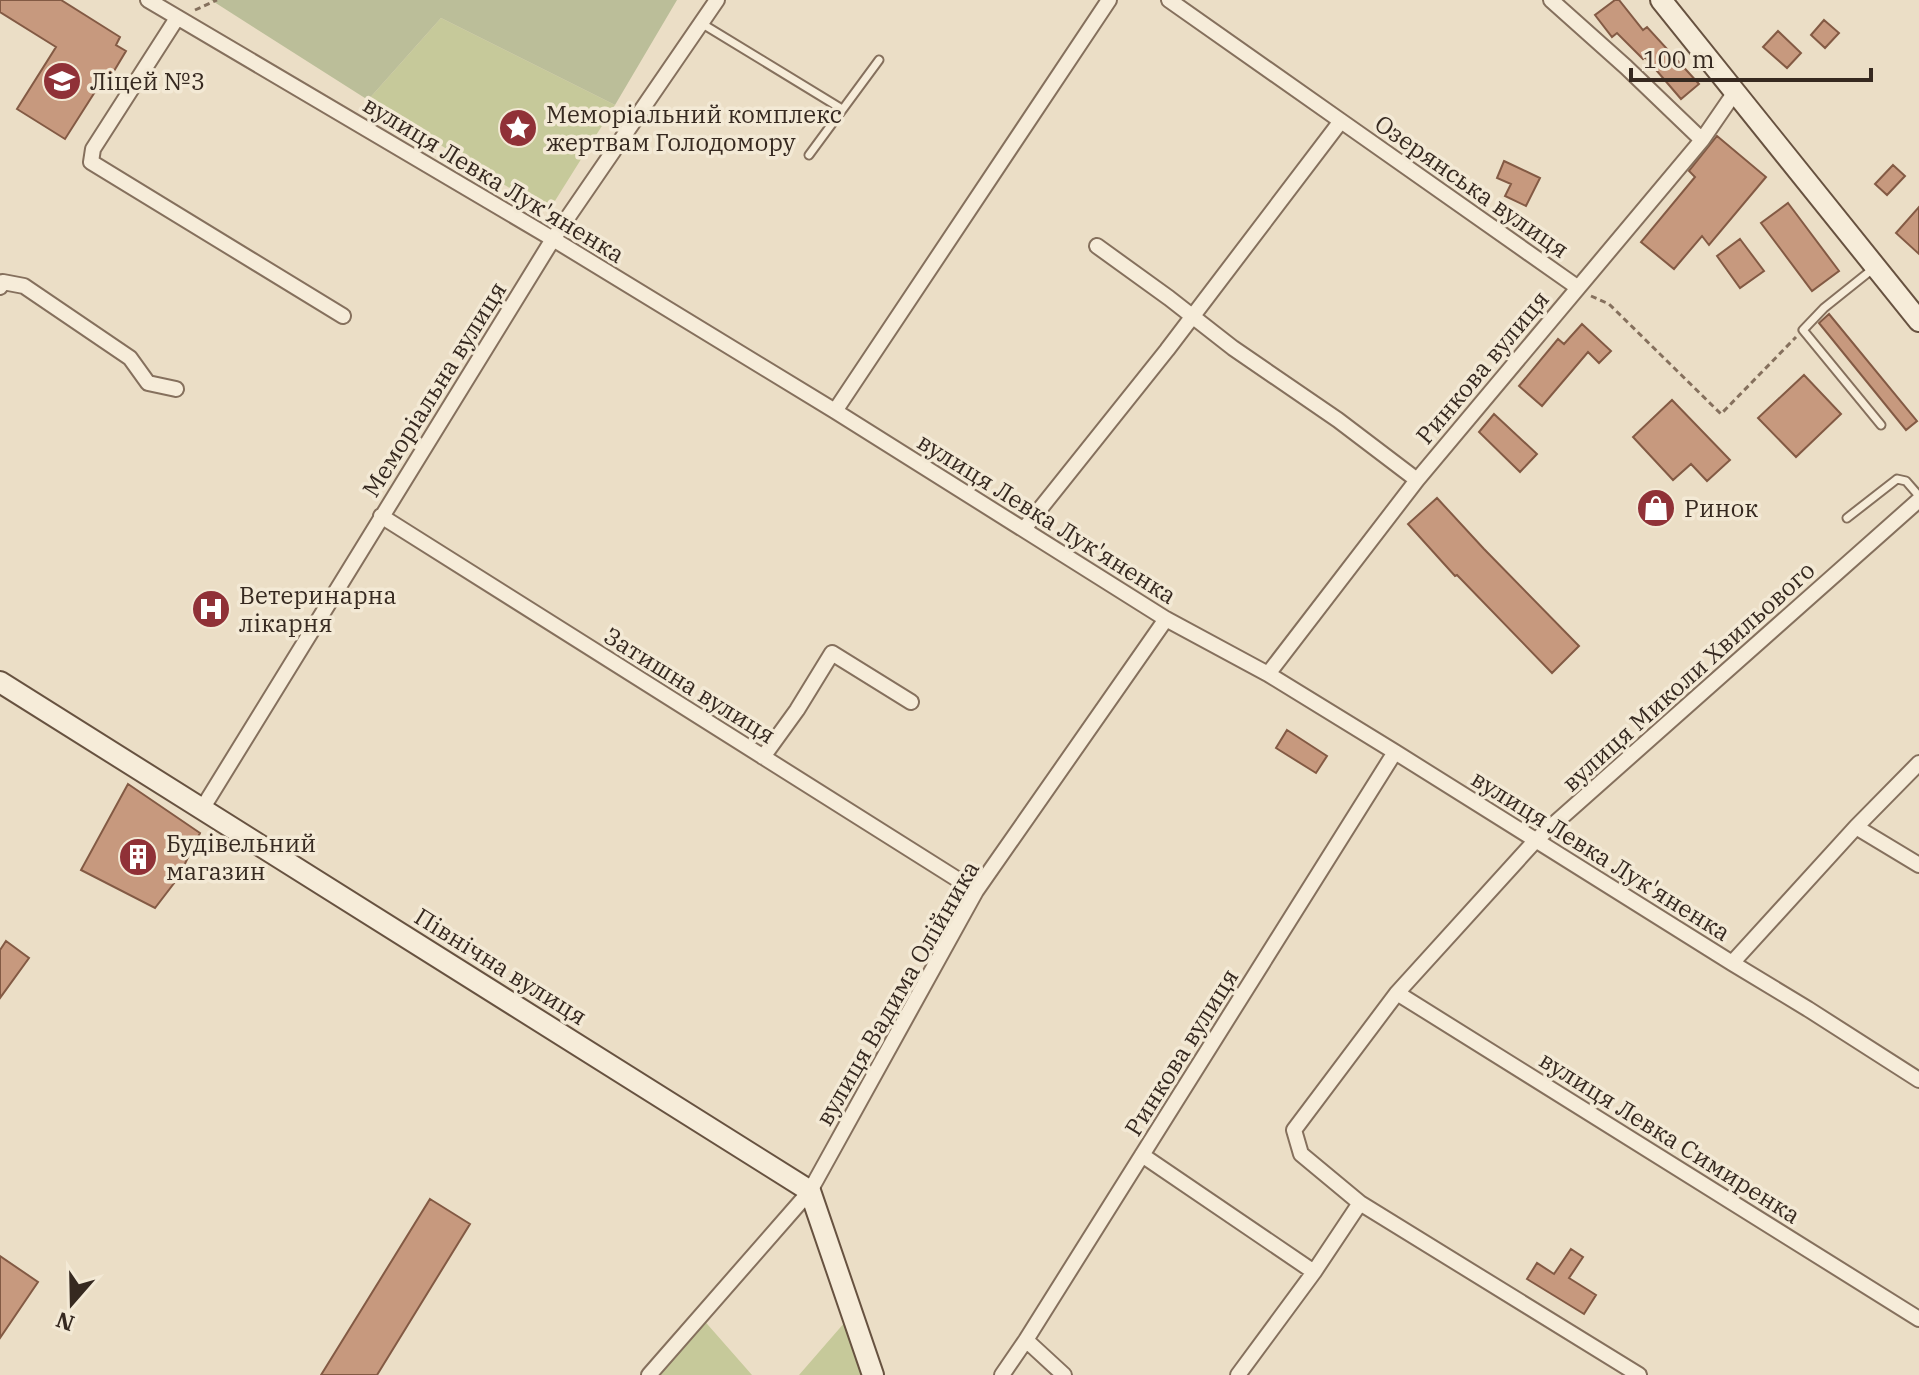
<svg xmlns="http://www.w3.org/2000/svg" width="1919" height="1375" viewBox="0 0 1919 1375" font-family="'IBM Plex Serif',serif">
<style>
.green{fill:#c6c99a}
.cemetery{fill:#bbbe99}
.building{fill:#c7997e;stroke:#835a44;stroke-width:2}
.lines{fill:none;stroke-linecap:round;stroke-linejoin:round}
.lane-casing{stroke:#85705d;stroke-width:11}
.street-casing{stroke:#85705d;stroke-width:18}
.secondary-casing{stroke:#675240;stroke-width:24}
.path{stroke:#85705d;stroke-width:3;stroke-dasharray:6 4;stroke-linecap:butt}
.lane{stroke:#f6ecd9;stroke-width:7}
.street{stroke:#f6ecd9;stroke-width:14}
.secondary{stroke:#f6ecd9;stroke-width:20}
.labels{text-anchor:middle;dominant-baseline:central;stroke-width:7;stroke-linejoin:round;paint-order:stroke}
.poi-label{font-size:24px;fill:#362920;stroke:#f3e9d5;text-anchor:start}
.street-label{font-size:24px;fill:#362920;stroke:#f3e9d5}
</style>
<rect width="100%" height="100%" fill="#ebdec6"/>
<path class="green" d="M441,18L615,105L548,212L368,100Z
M852,1314L873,1375H799Z
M701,1317L752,1375H650Z"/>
<path class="cemetery" d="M211,0H677L615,105L441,18L368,100Z"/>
<path class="building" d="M0,0H61L120,37L116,45L126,51L111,76L107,73L65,139L17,109L56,47L0,12Z
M1615,0H1619L1643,30L1647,27L1699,84L1681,99L1645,57L1643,59L1617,33L1612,37L1595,15Z
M1824,20L1839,33L1825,48L1811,35Z
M1778,31L1801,53L1787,68L1763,47Z
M1717,136L1766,177L1709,245L1702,236L1674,269L1641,242L1695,177L1689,171Z
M1504,161L1540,178L1526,206L1505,196L1511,184L1497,178Z
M1893,165L1905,176L1887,195L1875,184Z
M1788,203L1839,271L1812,291L1761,223Z
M1919,207V254L1896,233Z
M1740,239L1764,271L1740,288L1717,256Z
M1829,314L1917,421L1906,430L1819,323Z
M1582,324L1611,351L1599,363L1588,352L1542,406L1519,386L1558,339L1564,344Z
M1804,375L1841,414L1796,457L1758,418Z
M1672,400L1730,460L1707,481L1691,464L1673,480L1633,437Z
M1494,414L1537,454L1520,472L1479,432Z
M1437,498L1484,549L1579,646L1552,673L1457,575L1455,576L1408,524Z
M1287,730L1327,756L1316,773L1276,748Z
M128,784L200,833L178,878L155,908L81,870Z
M6,941L29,958L0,998V950Z
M430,1199L470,1224L377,1375H321Z
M1571,1249L1583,1257L1569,1278L1596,1295L1584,1314L1527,1279L1537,1263L1554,1274Z
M0,1256L38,1282L0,1338Z"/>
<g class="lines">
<defs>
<path id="lane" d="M701,23L842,109
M809,155L879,60
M1874,268L1824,308L1803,330L1881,425
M1847,518L1897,479L1906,481L1919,496"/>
<path id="street" d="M148,0L553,239L835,411L1166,619L1268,674L1395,752L1732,963L1808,1009L1919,1080
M1169,0L1341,121
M1551,0L1626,67L1702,140
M177,18L93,149L91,162L343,316
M1097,246L1169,298L1233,348L1338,420L1417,480
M0,287L3,282L24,286L130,358L148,383L176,389
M835,411L1109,0
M381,516L976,891
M1024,529L1167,350L1341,121L1577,287
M1268,674L1417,480L1702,140L1735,92
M763,757L797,710L832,653L911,702
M202,809L553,239L717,0
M1856,827L1919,865
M1732,963L1856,827L1919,763
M1397,993L1919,1319
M1142,1155L1314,1272
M1026,1340L1064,1375
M649,1375L810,1191L976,891L1166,619
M1002,1375L1026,1340L1395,752
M1238,1375L1314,1272L1360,1203
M1639,1375L1360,1203L1301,1154L1294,1130L1397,993L1536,840L1919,500"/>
<path id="secondary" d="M1661,0L1919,321
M0,682L810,1191L873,1375"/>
</defs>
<use href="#lane" class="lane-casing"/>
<use href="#street" class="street-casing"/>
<use href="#secondary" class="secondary-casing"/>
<path class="path" d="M195,10L217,0
M1591,296L1609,304L1721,414L1796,337"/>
<use href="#lane" class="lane"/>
<use href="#street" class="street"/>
<use href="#secondary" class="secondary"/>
</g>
<defs>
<symbol id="school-disc" viewBox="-11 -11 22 22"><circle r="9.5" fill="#903137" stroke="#f3e9d5"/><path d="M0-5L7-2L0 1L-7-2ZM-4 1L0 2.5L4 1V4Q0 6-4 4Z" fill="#fff"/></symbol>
<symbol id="sight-disc" viewBox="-11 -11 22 22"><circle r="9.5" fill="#903137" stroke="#f3e9d5"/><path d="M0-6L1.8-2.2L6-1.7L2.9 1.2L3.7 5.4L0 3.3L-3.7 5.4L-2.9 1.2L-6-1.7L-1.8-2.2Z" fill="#fff"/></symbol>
<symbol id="shop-disc" viewBox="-11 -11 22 22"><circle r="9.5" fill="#903137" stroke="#f3e9d5"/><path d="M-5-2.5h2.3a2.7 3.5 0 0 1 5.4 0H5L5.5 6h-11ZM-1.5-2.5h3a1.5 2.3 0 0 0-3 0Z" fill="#fff"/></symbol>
<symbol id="hospital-disc" viewBox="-11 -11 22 22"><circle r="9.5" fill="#903137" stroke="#f3e9d5"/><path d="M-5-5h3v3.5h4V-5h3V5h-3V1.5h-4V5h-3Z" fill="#fff"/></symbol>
<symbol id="building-disc" viewBox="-11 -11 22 22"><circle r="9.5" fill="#903137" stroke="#f3e9d5"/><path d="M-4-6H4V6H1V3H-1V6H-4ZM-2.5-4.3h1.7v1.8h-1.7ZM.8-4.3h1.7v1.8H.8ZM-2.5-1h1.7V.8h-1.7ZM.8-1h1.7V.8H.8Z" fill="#fff"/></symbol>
</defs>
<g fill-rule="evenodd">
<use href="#school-disc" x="40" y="59" width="44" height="44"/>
<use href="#sight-disc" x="496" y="106" width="44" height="44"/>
<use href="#shop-disc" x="1634" y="486" width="44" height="44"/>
<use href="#hospital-disc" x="189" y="587" width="44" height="44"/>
<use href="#building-disc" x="116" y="835" width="44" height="44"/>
</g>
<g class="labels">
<g class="poi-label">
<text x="90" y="81">Ліцей №3</text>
<text x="546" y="114">Меморіальний комплекс<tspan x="546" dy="28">жертвам Голодомору</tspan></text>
<text x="1684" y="508">Ринок</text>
<text x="239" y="595">Ветеринарна<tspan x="239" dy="28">лікарня</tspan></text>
<text x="166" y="843">Будівельний<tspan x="166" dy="28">магазин</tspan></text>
</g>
<g class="street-label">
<text transform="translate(494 179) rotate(31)">вулиця Левка Лук'яненка</text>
<text transform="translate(1472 186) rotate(35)">Озерянська вулиця</text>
<text transform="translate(1482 367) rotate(-50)">Ринкова вулиця</text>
<text transform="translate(434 389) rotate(-58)">Меморіальна вулиця</text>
<text transform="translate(1047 518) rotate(32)">вулиця Левка Лук'яненка</text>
<text transform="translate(1688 676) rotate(-42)">вулиця Миколи Хвильового</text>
<text transform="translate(690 685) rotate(32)">Затишна вулиця</text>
<text transform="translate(1601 855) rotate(32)">вулиця Левка Лук'яненка</text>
<text transform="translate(501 966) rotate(32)">Північна вулиця</text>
<text transform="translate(897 993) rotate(-60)">вулиця Вадима Олійника</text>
<text transform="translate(1181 1052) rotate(-58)">Ринкова вулиця</text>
<text transform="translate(1670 1137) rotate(32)">вулиця Левка Симиренка</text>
</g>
</g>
<g transform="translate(72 1303) rotate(200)" stroke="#f3e9d5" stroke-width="6" paint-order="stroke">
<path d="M0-6L14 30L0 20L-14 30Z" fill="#362920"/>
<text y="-12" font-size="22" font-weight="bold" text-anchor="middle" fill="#362920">N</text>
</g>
<path d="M1631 68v12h240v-12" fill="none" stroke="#362920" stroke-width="4"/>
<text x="1643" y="68" font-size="24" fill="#362920" stroke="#f3e9d5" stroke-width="6" paint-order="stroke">100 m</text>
</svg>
